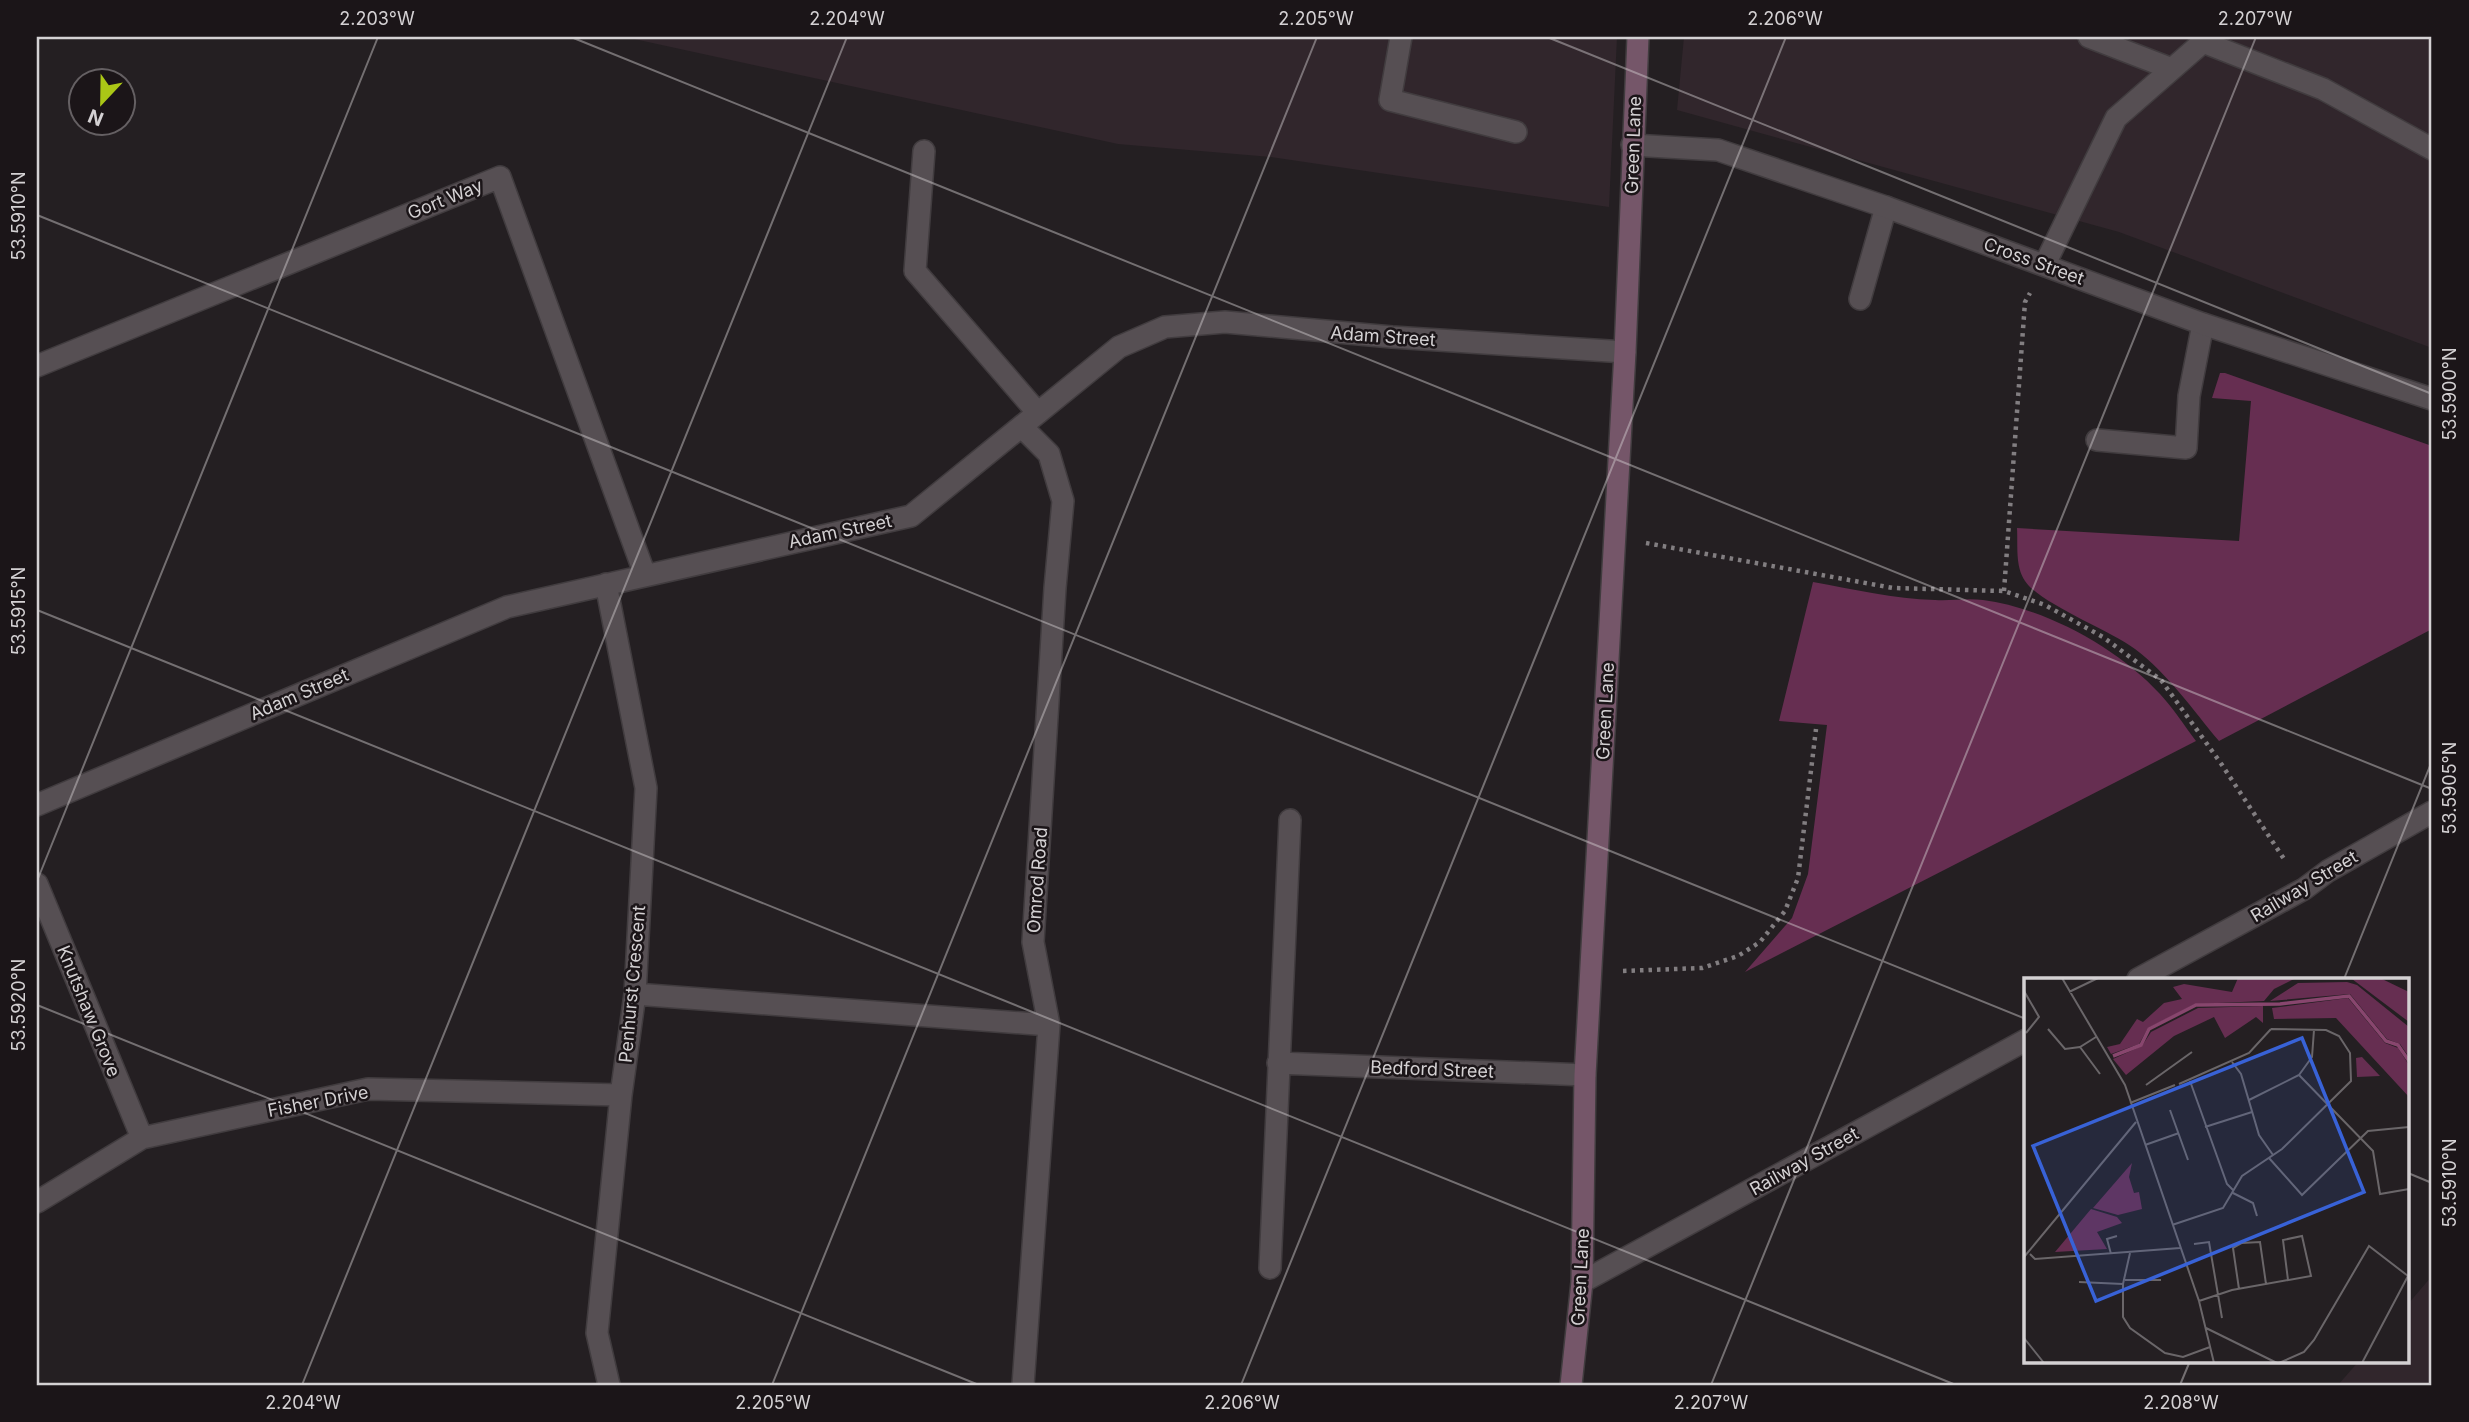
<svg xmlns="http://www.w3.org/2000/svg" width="2469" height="1422" viewBox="0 0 2469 1422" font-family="Inter,sans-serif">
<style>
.built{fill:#31262c}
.green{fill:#662e51}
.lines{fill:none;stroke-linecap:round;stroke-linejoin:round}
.lane-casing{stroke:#413c3f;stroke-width:24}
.street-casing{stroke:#413c3f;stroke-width:24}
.secondary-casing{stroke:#413c3f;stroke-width:24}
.path{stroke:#827e81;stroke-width:4.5;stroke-dasharray:3.5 5;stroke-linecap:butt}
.lane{stroke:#564f53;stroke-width:21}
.street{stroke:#564f53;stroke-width:21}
.secondary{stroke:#755669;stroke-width:21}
.ticks{fill:none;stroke:#d4d1d3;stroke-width:2;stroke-opacity:0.45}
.labels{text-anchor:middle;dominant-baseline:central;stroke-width:5;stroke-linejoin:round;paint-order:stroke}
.street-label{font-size:18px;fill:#d4d1d3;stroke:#1b1518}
.inset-river{fill:none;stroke:#88466e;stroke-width:3.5}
.inset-road{fill:none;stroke:#6a6669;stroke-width:2}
.view{fill:#3862d7;fill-opacity:0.15;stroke:#3862d7;stroke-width:3.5}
.inset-edge{fill:none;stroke:#d4d1d3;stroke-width:3.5}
.neatline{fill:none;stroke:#d4d1d3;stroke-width:2.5}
.ticks-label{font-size:18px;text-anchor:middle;fill:#d4d1d3}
</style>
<rect width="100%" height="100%" fill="#241f22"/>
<path class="built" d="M625,37H1617L1609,207L1271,157L1118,144Z
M1684,37H2432V348L2119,232L1677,110Z
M2432,1276V1385H2338L2359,1361H2408V1304Z"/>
<path class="green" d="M2220,373H2225L2432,446V629L2219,741C2193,710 2168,674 2135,649C2109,630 2039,603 2025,581C2015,566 2018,545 2017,528L2239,541L2251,401L2212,398Z
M1813,582C1853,589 1894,599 1935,600C1951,601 1967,598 1983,600C2045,608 2118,648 2160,694C2173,708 2184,725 2196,741L1745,972L1792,918L1808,874L1827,725L1779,721Z"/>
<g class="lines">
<defs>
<path id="lane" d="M1401,37L1390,100L1516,132
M2089,37L2172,69
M2203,42L2323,89L2432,149
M2045,264L2116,118L2203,42L2205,37
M1860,299L1886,207
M2097,440L2186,448L2189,396L2203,324"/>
<path id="street" d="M1632,145L1718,150L1886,207L2203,324L2432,399
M924,151L915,271L1038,413
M37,366L500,177L645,575
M1022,427L1049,454L1063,501L1055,588L1033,942L1049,1025L1023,1385
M606,584L646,788L635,994L621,1095L597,1333L609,1385
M37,805L507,607L911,516L1119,347L1165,327L1225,322L1392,337L1625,352
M37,884L142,1138
M2138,979L2304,889L2328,871L2432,812
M635,994L1049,1025
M1278,1063L1585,1075
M37,1202L142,1138L368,1089L621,1095
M1270,1268L1290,820
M1582,1282L2026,1040"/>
<path id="secondary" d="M1571,1385L1582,1282L1585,1075L1625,352L1638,37"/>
</defs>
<use href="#lane" class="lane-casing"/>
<use href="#street" class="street-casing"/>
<use href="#secondary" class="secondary-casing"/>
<path class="path" d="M1646,543L1893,588L2004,591L2045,605L2103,637L2161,680L2220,762L2286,862
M2004,591L2025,302L2030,293
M1623,971L1702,968L1738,956L1760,942L1785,911L1798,878L1816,729"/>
<use href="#lane" class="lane"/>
<use href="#street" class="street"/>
<use href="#secondary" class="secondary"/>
</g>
<path class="ticks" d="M571,37L2432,789M1547,37L2432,394M37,215L2026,1019M37,610L1956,1385M37,881L378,37M2344,979L2432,761M37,1005L979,1385M2408,1173L2432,1183M302,1385L847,37M772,1385L1317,37M1241,1385L1786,37M1711,1385L2256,37M2180,1385L2190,1361"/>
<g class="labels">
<g class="street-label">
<text transform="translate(1633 145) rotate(-88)">Green Lane</text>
<text transform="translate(445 199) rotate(-22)">Gort Way</text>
<text transform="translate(2034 261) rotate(20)">Cross Street</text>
<text transform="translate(1383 336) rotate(4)">Adam Street</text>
<text transform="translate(840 531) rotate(-12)">Adam Street</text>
<text transform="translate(299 694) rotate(-23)">Adam Street</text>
<text transform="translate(1605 711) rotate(-87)">Green Lane</text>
<text transform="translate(1037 880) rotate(-86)">Omrod Road</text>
<text transform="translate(2304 886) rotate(-31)">Railway Street</text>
<text transform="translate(632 984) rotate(-85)">Penhurst Crescent</text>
<text transform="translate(89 1011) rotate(68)">Knutshaw Grove</text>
<text transform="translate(1432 1069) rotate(2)">Bedford Street</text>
<text transform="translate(318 1101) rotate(-11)">Fisher Drive</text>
<text transform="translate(1804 1161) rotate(-29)">Railway Street</text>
<text transform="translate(1580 1277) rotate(-87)">Green Lane</text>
</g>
</g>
<g transform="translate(2024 978)">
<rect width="385" height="385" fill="#241f22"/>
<path d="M214,0L270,1L250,11L240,23L171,26L124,50L115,66L87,76L83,69L96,66L113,41L119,44L140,25L158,21L149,9L160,6L208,14ZM274,0H356L385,14V44L328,1ZM323,4L333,7L385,49V79L376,66L363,61L326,16L246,23L274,5ZM324,20L361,65L374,70L385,87V119L312,40L250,41L248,30ZM239,28V45L232,39L201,60L190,39L150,58L102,97L89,81L118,68L127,54L174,30ZM338,79L356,98L333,99L332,80ZM108,185L105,199L110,215L115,214L118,231L94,237L69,230ZM67,231L93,239L98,245L73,254L83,271L31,274Z" fill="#662e51"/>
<path class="inset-river" d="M89,78L117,67L125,51L172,27L256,26L325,18L362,63L374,67L385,83"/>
<path class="inset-road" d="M38,0L101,107L175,323L190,385M0,13L15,39L2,55M45,14L74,0M24,51L41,71L56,69L72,59M56,69L76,96M208,84L217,96L235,157L249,177M275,97L349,173L356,216L385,211M166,103L203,206L210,213M155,106L225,75L247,51M122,107L168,74M225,122L275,97L288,79L290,52M106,125L151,107M146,132L164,182M181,149L228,134M121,167L155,155M245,180L278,217L344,153L385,149M209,215L229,225L233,238M148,247L199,230L218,198L258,171L327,103L326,75L315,58L302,52L247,51M170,266L185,264L198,340M106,275L99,306V339L106,350L141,375L159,379L186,369M6,276L11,281L156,270M87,276L83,261L93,258M0,279L112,144M101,302H137M55,304L99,306M215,311L209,270L218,265L236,264L242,306M175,323L208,312L287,298L278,258L259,262L264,302M182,350L253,385M0,360L20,385M255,385L280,374L290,362L345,268L384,298L338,385"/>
<path class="view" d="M278,60L340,214L72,323L9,168Z"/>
<rect width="385" height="385" class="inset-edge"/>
</g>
<rect width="2469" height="1422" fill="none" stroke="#1b1518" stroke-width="77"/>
<g transform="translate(102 102) rotate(202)"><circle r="33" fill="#1b1518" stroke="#656063" stroke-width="2"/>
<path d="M0-5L12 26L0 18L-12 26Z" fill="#abc716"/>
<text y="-10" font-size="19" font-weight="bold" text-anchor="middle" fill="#d4d1d3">N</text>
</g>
<rect x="38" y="38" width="2392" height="1346" class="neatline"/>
<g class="ticks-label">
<text x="377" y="25">2.203°W</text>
<text x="847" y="25">2.204°W</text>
<text x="1316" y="25">2.205°W</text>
<text x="1785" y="25">2.206°W</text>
<text x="2255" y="25">2.207°W</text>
<text transform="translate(19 216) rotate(-90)" y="6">53.5910°N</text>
<text transform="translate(2450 394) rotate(-90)" y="6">53.5900°N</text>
<text transform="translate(19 611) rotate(-90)" y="6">53.5915°N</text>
<text transform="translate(2450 788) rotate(-90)" y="6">53.5905°N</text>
<text transform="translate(19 1005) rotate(-90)" y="6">53.5920°N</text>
<text transform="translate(2450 1183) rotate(-90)" y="6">53.5910°N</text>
<text x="303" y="1409">2.204°W</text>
<text x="773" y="1409">2.205°W</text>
<text x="1242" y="1409">2.206°W</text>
<text x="1711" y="1409">2.207°W</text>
<text x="2181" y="1409">2.208°W</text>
</g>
</svg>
